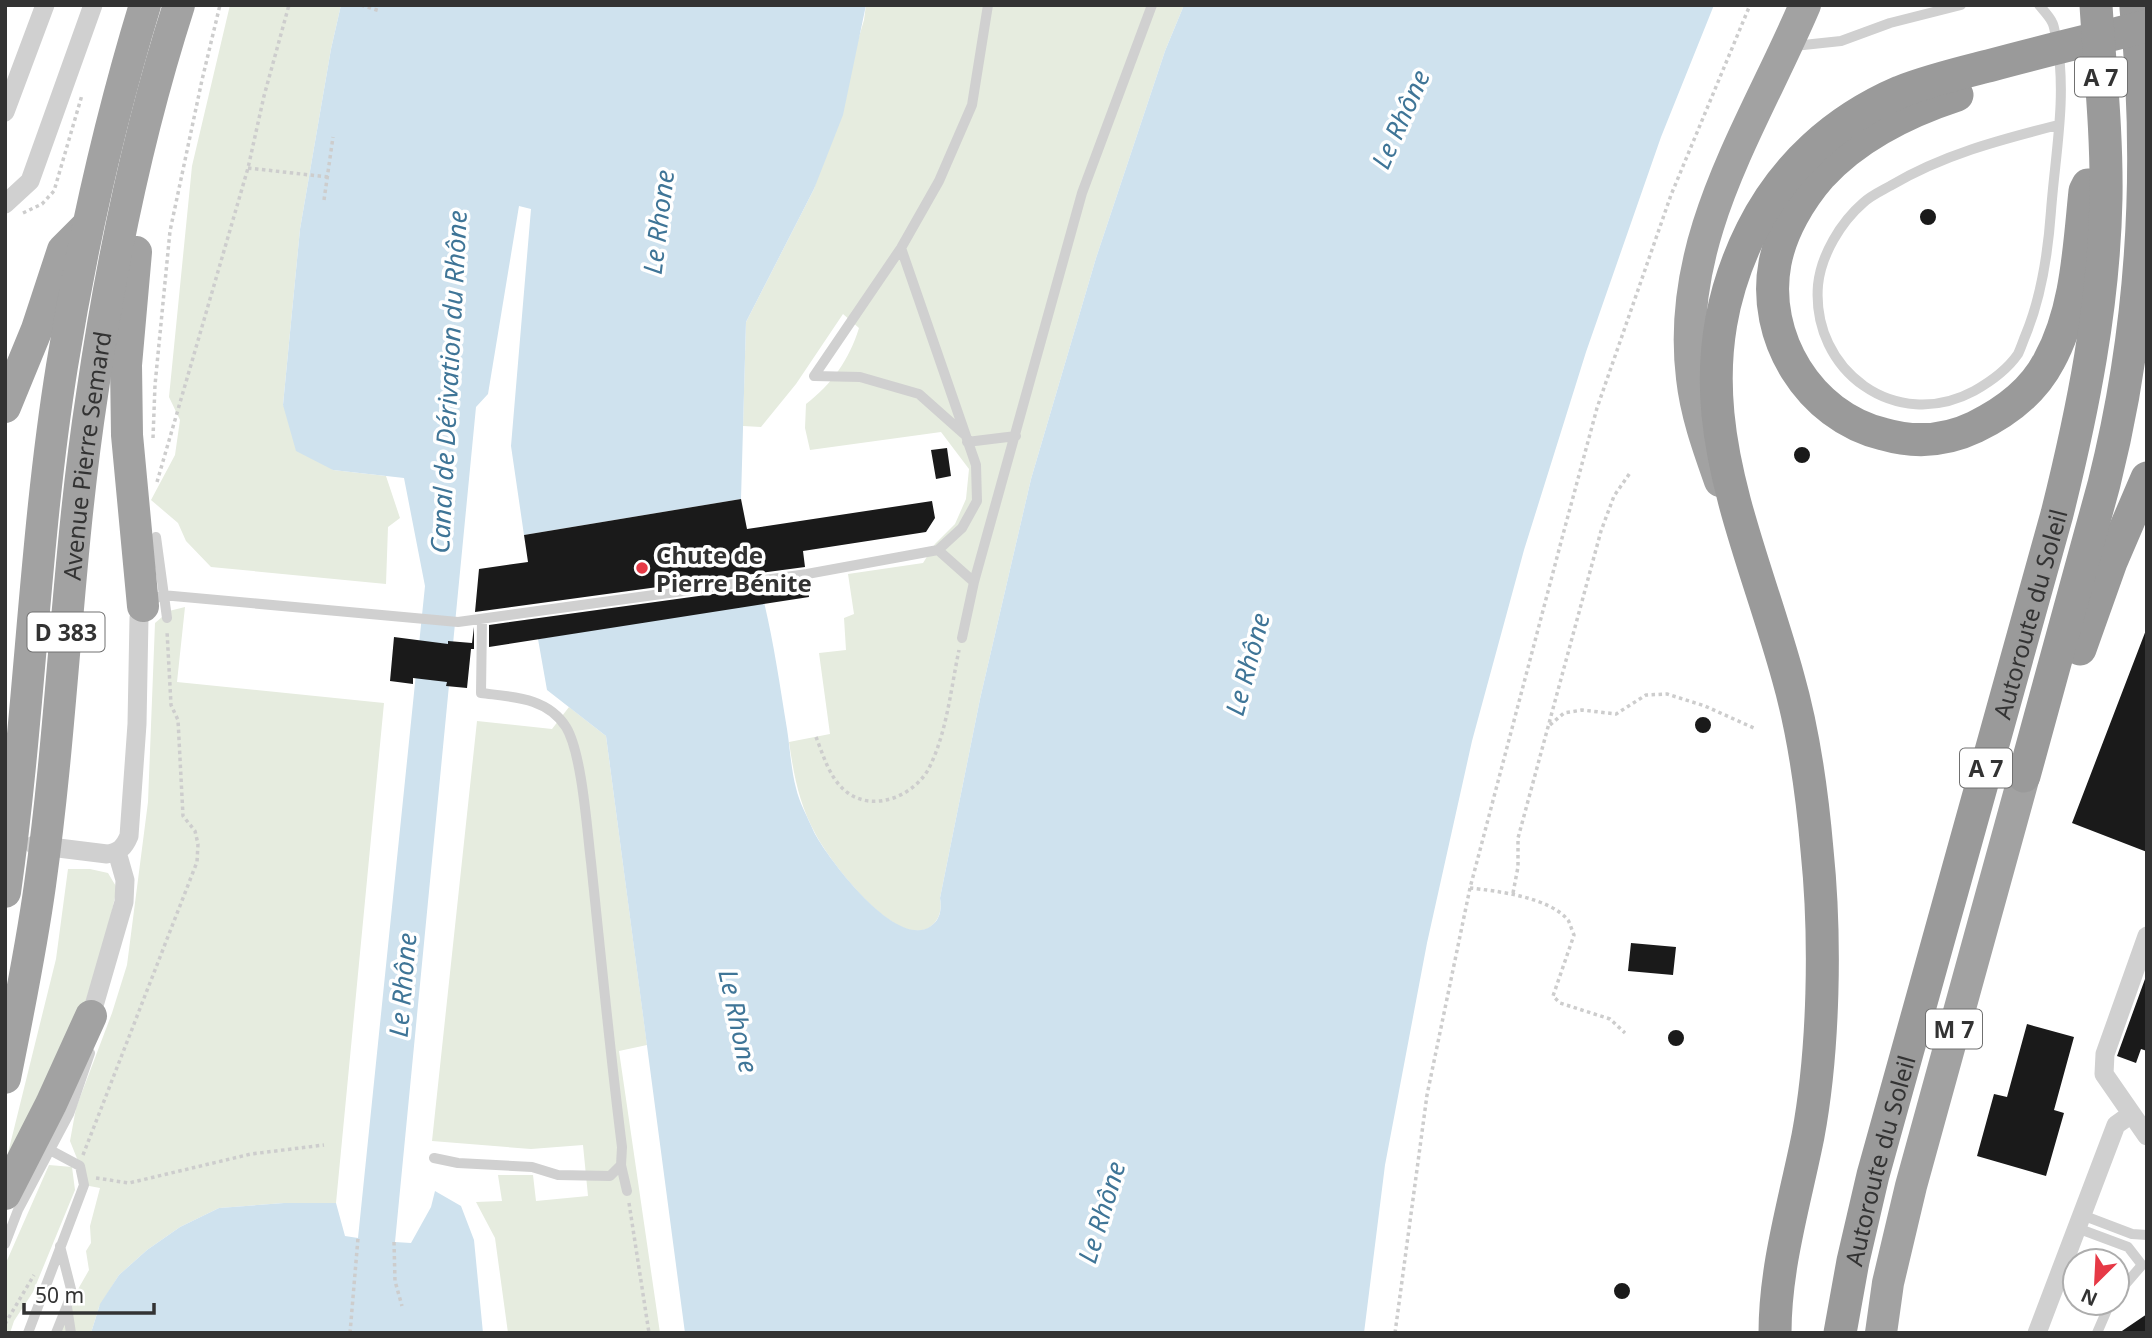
<svg xmlns="http://www.w3.org/2000/svg" width="2152" height="1338" viewBox="0 0 2152 1338" font-family="'Noto Sans',sans-serif">
<style>
.green{fill:#e6ecdf}
.water{fill:#cfe2ee}
.building{fill:#1a1a1a}
.lines{fill:none;stroke-linecap:round;stroke-linejoin:round}
.path{stroke:#cdcdcd;stroke-width:3.5;stroke-dasharray:3.5 3.5;stroke-linecap:butt}
.service{stroke:#d0d0d0;stroke-width:10}
.minor{stroke:#d0d0d0;stroke-width:19}
.trunk{stroke:#a2a2a2;stroke-width:32}
.motorway{stroke:#9a9a9a;stroke-width:33}
.poi-dot{fill:#e63946;stroke:#fff;stroke-width:2.5}
.labels{text-anchor:middle;dominant-baseline:central;stroke-width:7;stroke-linejoin:round;paint-order:stroke}
.shield{fill:#fff;stroke:#707070;stroke-width:2}
.shield-label{font-size:23px;font-weight:bold;fill:#333}
.street-label{font-size:24px;fill:#333;stroke:#fff}
.poi-label{font-size:24px;font-weight:bold;fill:#333;stroke:#fff;text-anchor:start}
.water-label{font-size:26px;font-style:italic;fill:#3f7597;stroke:#fff}
</style>
<rect width="100%" height="100%" fill="#fff"/>
<path class="green" d="M230,5H341L331,49L300,229L283,405L333,470L386,476L400,518L388,527L386,584L211,567L186,541L178,523L151,500L175,455L180,420L169,397L192,166Z
M866,5H1184L1165,51L1096,258L1031,479L980,699L940,898C942,909 940,920 930,927C896,950 830,861 816,835C799,804 794,776 789,742L830,734L819,653L846,650L844,618L854,614L848,574L923,563L935,544L955,524L966,499L969,469L941,432L810,450L805,428L806,404C832,384 849,360 859,328L843,314L796,384L761,427L743,426L746,322L814,189L864,20Z
M185,607L177,682L384,703L336,1203H284L219,1208L180,1227L147,1250L119,1275L99,1307L91,1333H53L89,1270L86,1251L91,1243L90,1226L100,1188L84,1185L80,1166L70,1141L76,1108L112,1013L127,965L148,802L155,623L169,611Z
M569,707L606,736L647,1045L619,1051L660,1333H508L495,1238L476,1202L502,1201L498,1175H533L536,1201L588,1196L583,1145L531,1149L432,1141L477,721L552,729Z
M68,869H90L108,873L117,888L105,942L72,1043L7,1157L56,959Z
M49,1165L72,1167L75,1190L33,1292L14,1321L10,1333H5V1265Z"/>
<path class="water" d="M341,5H866L843,115L814,189L746,322L741,499L524,535L511,446L531,209L519,206L488,394L476,407L395,1242L411,1243L431,1207L435,1191L461,1206L474,1240L483,1333H91L100,1304L119,1275L147,1250L180,1227L219,1208L284,1203H336L345,1236L358,1238L425,586L404,478L333,470L296,451L283,405L300,229L331,49Z
M1184,5H1714L1661,137L1586,352L1524,550L1472,741L1427,943L1385,1165L1364,1333H685L606,736L547,690L538,639L764,602C774,644 780,686 787,729C790,748 791,769 796,788C799,802 808,818 814,832C828,859 897,951 931,926C940,920 942,909 940,898L980,699L1031,479L1096,258L1165,51Z"/>
<path class="building" d="M1920 217a8 8 0 1 1 16 0a8 8 0 1 1-16 0Z
M1794 455a8 8 0 1 1 16 0a8 8 0 1 1-16 0Z
M947,448L951,476L936,479L931,450Z
M741,499L747,529L932,501L935,518L926,532L803,551L805,567L475,612L479,569L528,562L524,535Z
M807,581L809,597L489,647V625Z
M474,627V649H471L467,688L446,686L447,682L413,678V684L390,681L394,637L448,644V641L472,643Z
M2146,630H2147V852L2072,823Z
M1695 725a8 8 0 1 1 16 0a8 8 0 1 1-16 0Z
M1631,943L1676,947L1673,975L1628,971Z
M2145,979L2147,1051L2141,1049L2136,1063L2117,1056Z
M2027,1024L2074,1037L2054,1110L2064,1113L2046,1176L1977,1156L1994,1094L2007,1097Z
M1668 1038a8 8 0 1 1 16 0a8 8 0 1 1-16 0Z
M1614 1291a8 8 0 1 1 16 0a8 8 0 1 1-16 0Z
M2147,1314V1333H2119Z"/>
<g class="lines">
<path class="path" d="M361,5L380,11
M248,168L328,177
M324,200L333,137
M23,213L42,204L54,191L82,95
M153,438L155,385L170,231L202,80L220,5
M157,482L248,168L264,96L289,5
M1550,725L1564,713L1582,710L1616,714L1646,695L1667,694L1705,706L1756,729
M816,737C824,757 830,780 848,793C876,813 917,794 930,766C947,731 951,688 959,650
M1470,888C1497,891 1549,897 1568,920C1570,923 1572,931 1574,935L1553,996L1560,1003L1610,1019L1625,1033
M1513,893L1518,867V838L1601,531L1614,496L1630,473
M83,1155L197,862L198,844L195,831L183,816L178,720L171,705L167,631
M96,1178L129,1183L251,1154L324,1145
M629,1203L649,1333
M394,1242L395,1281L402,1306
M5,1324L34,1275
M350,1333L358,1238
M1395,1333L1427,1095L1470,888L1561,542L1597,408L1671,195L1750,5"/>
<path class="service" d="M2039,5C2043,10 2049,16 2052,22C2055,27 2055,36 2057,42C2067,97 2055,156 2051,211C2048,253 2042,295 2026,334C2023,341 2021,348 2018,354C2007,370 1990,382 1974,391C1896,433 1811,371 1818,285C1821,255 1841,222 1863,203C1870,196 1881,191 1890,186C1942,155 1999,140 2058,125
M1794,46L1841,41L1890,23L1961,5
M814,376L901,248L939,181L972,105L988,5
M814,376L860,377L919,394L964,434
M967,442L1016,436
M156,537L167,618
M938,550L974,582
M149,602L162,595L458,622L807,574L938,550L962,528L977,501L976,465L901,248
M962,638L974,582L1082,193L1152,5
M434,1158L458,1163L532,1167L558,1175L610,1176L621,1165L622,1147C610,1052 601,957 591,862C587,830 582,753 566,727C547,697 512,697 481,693L482,619
M621,1165L627,1191
M2082,1215L2132,1234L2147,1235
M2077,1228L2128,1247L2142,1265L2117,1294
M5,1244L18,1210L69,1114L90,1053
M67,1307L71,1333
M28,1333L84,1185L80,1166L50,1150
M56,1333L72,1293L60,1246
M2097,1333L2110,1303"/>
<path class="minor" d="M5,112L45,5
M5,204L30,181L93,5
M34,845L107,854C119,852 124,848 129,836L137,724L139,618L143,606
M2147,936L2105,1054L2104,1074L2147,1136
M91,1016L124,902L125,880L117,852
M2037,1333L2116,1125L2130,1115"/>
<g class="trunk">
<path d="M136,252L126,365L127,435L143,606"/>
<path d="M5,407L37,329L63,250L85,228"/>
<path d="M1720,481C1708,447 1696,414 1692,378C1675,239 1753,127 1805,5"/>
<path d="M5,892C30,717 34,540 62,366C82,244 109,123 145,5"/>
<path id="s1" d="M5,1078C18,1014 31,950 40,885C63,722 67,557 92,395C111,264 138,132 179,5"/>
<path d="M5,1194L51,1104L91,1016"/>
<path d="M1881,1333L1888,1283L1911,1186L2024,776"/>
</g>
<g class="motorway">
<path d="M1957,95C1908,111 1857,136 1821,175C1800,199 1781,231 1775,263C1761,337 1809,416 1883,434C1914,443 1946,441 1975,427C2006,412 2033,392 2049,361C2077,310 2079,248 2085,191L2088,185"/>
<path d="M2080,649L2111,562L2147,478"/>
<path d="M2024,776L2104,484C2143,329 2152,167 2136,8"/>
<path d="M1775,1333C1775,1266 1795,1201 1808,1136C1824,1050 1826,937 1817,850C1812,792 1804,733 1788,677C1745,521 1672,390 1752,230C1783,167 1835,120 1900,92C1930,80 1961,73 1992,65C2043,51 2095,39 2147,26"/>
<path id="s2" d="M1840,1333L1853,1261L1873,1175L2057,514C2083,410 2104,305 2106,198C2107,133 2100,69 2096,5"/>
</g>
</g>
<circle class="poi-dot" cx="642" cy="568" r="7"/>
<g class="labels">
<g class="shield">
<rect x="2075" y="57.5" width="52" height="39" rx="5"/>
<rect x="27.5" y="612.5" width="77" height="39" rx="5"/>
<rect x="1960" y="748.5" width="52" height="39" rx="5"/>
<rect x="1926" y="1009.5" width="56" height="39" rx="5"/>
</g>
<g class="shield-label">
<text x="2101" y="77">A 7</text>
<text x="66" y="632">D 383</text>
<text x="1986" y="768">A 7</text>
<text x="1954" y="1029">M 7</text>
</g>
<g class="street-label">
<text stroke="none"><textPath href="#s1" startOffset="628">Avenue Pierre Semard</textPath></text>
<text stroke="none"><textPath href="#s2" startOffset="744">Autoroute du Soleil</textPath></text>
<text stroke="none"><textPath href="#s2" startOffset="177">Autoroute du Soleil</textPath></text>
</g>
<g class="poi-label">
<text x="656" y="554">Chute de<tspan x="656" dy="28">Pierre Bénite</tspan></text>
</g>
<g class="water-label">
<text transform="translate(1400 119) rotate(-66)">Le Rhône</text>
<text transform="translate(658 222) rotate(-83)">Le Rhone</text>
<text transform="translate(448 382) rotate(-87)">Canal de Dérivation du Rhône</text>
<text transform="translate(1247 664) rotate(-75)">Le Rhône</text>
<text transform="translate(402 985) rotate(-85)">Le Rhône</text>
<text transform="translate(739 1021) rotate(78)">Le Rhone</text>
<text transform="translate(1101 1212) rotate(-73)">Le Rhône</text>
</g>
</g>
<rect width="2152" height="1338" fill="none" stroke="#333333" stroke-width="14"/>
<g transform="translate(2096 1282) rotate(204)"><circle r="33" fill="#ffffff" stroke="#adadad" stroke-width="2"/>
<path d="M0-5L12 26L0 18L-12 26Z" fill="#e63946"/>
<text y="-10" font-size="19" font-weight="bold" text-anchor="middle" fill="#333333">N</text>
</g>
<path d="M24 1303v10h130v-10" fill="none" stroke="#333333" stroke-width="3.5"/>
<text x="35" y="1303" font-size="21" fill="#333333" stroke="#ffffff" stroke-width="5" paint-order="stroke">50 m</text>
</svg>
